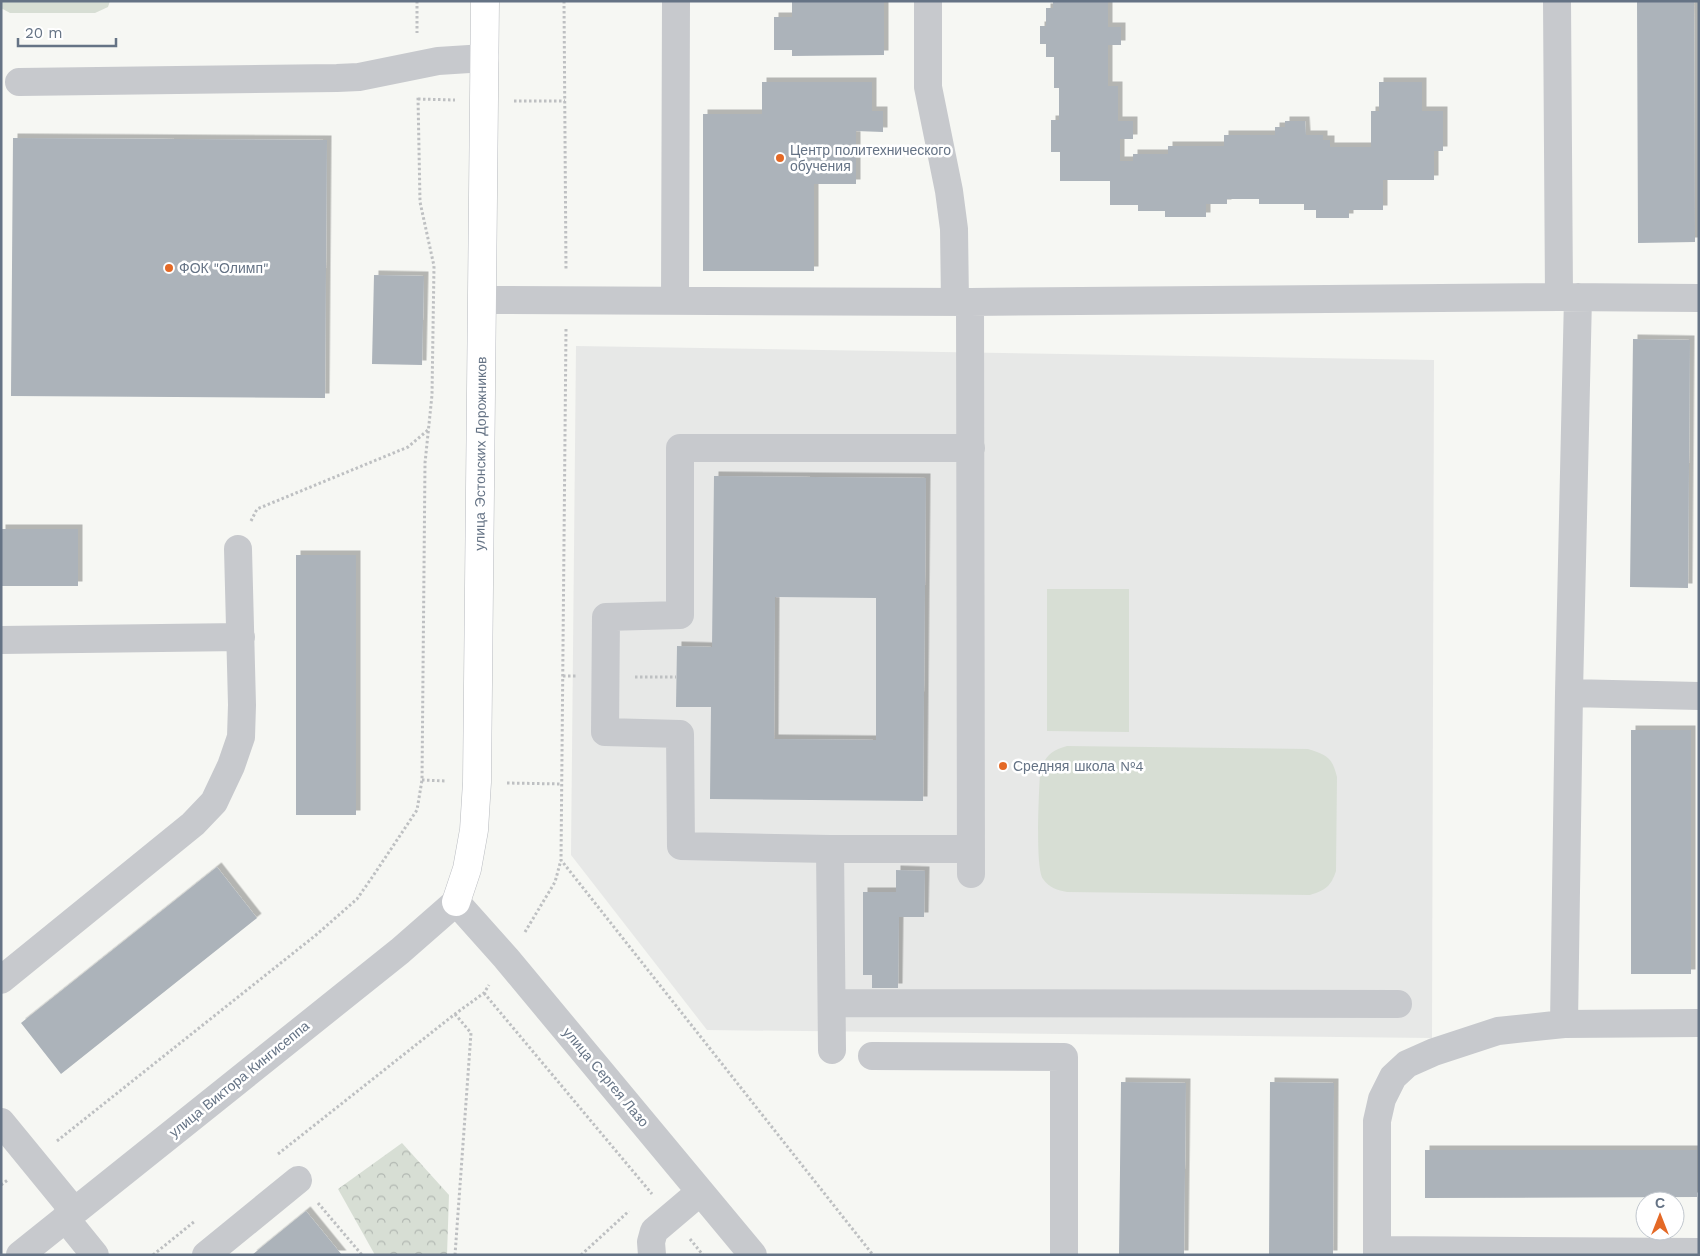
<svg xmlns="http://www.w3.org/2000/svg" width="1700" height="1256" viewBox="0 0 1700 1256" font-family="'Work Sans',sans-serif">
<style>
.built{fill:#e7e8e7}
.park{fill:url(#park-crowns)}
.pitch{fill:#d7ded4}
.building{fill:#acb3ba;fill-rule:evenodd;filter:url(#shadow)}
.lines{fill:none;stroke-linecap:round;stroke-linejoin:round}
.major-casing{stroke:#b7babf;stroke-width:29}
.path{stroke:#bec0c2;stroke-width:3;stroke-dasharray:2.5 2.5;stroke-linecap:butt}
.minor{stroke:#c7c9cd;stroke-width:28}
.major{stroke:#fff;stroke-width:28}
.poi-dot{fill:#e46926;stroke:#fff;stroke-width:2}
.labels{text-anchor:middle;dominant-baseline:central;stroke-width:5;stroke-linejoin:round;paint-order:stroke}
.poi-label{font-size:14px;fill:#657385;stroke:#fff;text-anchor:start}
.street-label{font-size:14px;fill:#657385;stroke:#fff}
</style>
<defs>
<pattern id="park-crowns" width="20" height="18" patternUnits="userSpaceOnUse" patternTransform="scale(1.25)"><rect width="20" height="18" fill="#d7ded4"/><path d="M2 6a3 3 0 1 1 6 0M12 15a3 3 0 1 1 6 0" fill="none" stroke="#b2b8b2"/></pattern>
<filter id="shadow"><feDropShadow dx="4.5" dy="-4.5" stdDeviation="0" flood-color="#0004"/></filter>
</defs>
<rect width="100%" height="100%" fill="#f6f7f3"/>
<path class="built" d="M576,346L1434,360L1432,1038L707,1030L571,855Z"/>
<path class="park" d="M402,1143L449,1195L447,1255H375L338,1189Z"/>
<path class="pitch" d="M1,1H110L108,7L95,13H10L1,8Z
M1047,589H1129V732L1047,731Z
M1067,746L1308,749C1327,755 1332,757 1337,777L1336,871C1331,886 1326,890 1310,895L1067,892C1058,890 1049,888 1043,879C1035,867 1039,792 1040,773C1045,756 1050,751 1067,746Z"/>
<path class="building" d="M792,1H884V55L792,56V50H774V17H792Z
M1053,1H1108V27H1121V45H1108V86H1118V121H1133V139H1120V161H1133V154H1168V146H1224V135H1275V127H1285V121H1305L1306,135H1323V140H1330V147H1371V111H1379V82H1422V111H1443V151H1434V180H1383V210H1349V218H1316V210H1304V204H1259V199H1227V204H1206V217H1165V211H1138V205H1110V181H1060V152H1051V120H1059V88H1054V57H1046V44H1040V26H1046V8H1053Z
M1637,1H1694L1695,242L1638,243Z
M762,82H872V111H883V132L856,131V184H814V271H703V114H762Z
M13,138L327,140L325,398L11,396Z
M374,275L424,276L422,365L372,364Z
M1633,339L1690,340L1688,588L1630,587Z
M714,476L926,478L923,801L710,799L711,707H676L677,646L712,647ZM775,597L876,598V740L774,739Z
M1,529H78V586H1Z
M296,555H356V815H296Z
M1631,730H1691V974H1631Z
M217,867L257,918L61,1074L21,1023Z
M896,870L925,871L924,917H899L898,988H872V975H863V892H896Z
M1121,1082L1186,1083L1184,1255H1119Z
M1270,1082L1334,1083L1333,1255H1269Z
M1425,1150H1697V1197L1425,1198Z
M306,1211L342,1255H252Z"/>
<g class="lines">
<defs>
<g id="major">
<path id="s1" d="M456,902L467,869L474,830L477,782L485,1"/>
</g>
</defs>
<use href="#major" class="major-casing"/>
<path class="path" d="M417,1V33
M564,1L566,271
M418,99L455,100
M514,101H565
M566,329L561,860L873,1255
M251,521L257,509L408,447L428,430
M563,676H576
M635,677H676
M422,780L446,781
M507,783L562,784
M525,932L555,882L561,860
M484,993L652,1194
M455,1014L471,1033L455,1255
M57,1141L316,935L357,899L373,876L417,810L422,780L425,463L432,395L434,266L420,202L418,97
M278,1154L455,1014L484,993L489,985
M1,1185L9,1179
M318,1203L362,1255
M690,1239L703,1255
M153,1255L195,1221
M581,1255L629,1211"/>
<path class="minor" d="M928,1V87L949,191L954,229L955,302
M1557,1L1559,297
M19,82L337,78L359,77L438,61L485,58
M483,300L970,302L1559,297L1699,298
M675,300L676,1
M970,302L971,874
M971,448H680V615L606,617L605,732L680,734L681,846L830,849H971
M1,640L241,637
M1569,693L1699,696
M830,849L832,1050
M1,980L193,824L214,802L231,766L241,737L242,705L238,549
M832,1003L1398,1004
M1564,1024L1569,693L1578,297
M872,1056L1064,1057V1255
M1,1122L74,1211
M65,1218L95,1255
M1377,1250L1699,1252
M20,1255L400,951L456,902L506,958L753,1255
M206,1255L298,1180
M652,1255L651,1242L654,1231L700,1192
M1377,1255V1121L1382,1099L1393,1077L1407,1064L1434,1052L1498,1031L1564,1024L1699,1023"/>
<use href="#major" class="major"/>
</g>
<g class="poi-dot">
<circle cx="780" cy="158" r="5"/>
<circle cx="169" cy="268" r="5"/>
<circle cx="1003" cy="766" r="5"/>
</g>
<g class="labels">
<g class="poi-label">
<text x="790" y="150">Центр политехнического<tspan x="790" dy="16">обучения</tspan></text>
<text x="179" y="268">ФОК "Олимп"</text>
<text x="1013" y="766">Средняя школа №4</text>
</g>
<g class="street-label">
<text stroke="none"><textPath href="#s1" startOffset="451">улица Эстонских Дорожников</textPath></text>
<text transform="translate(606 1077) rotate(50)">улица Сергея Лазо</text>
<text transform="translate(239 1079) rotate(-39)">улица Виктора Кингисеппа</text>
</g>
</g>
<rect width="1700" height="1256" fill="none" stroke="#657385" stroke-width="5"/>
<g transform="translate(1660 1216)"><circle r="24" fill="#ffffff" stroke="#c1c7ce"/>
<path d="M0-4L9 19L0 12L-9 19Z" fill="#e46926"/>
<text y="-8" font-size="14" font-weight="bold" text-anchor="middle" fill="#657385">С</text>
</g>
<path d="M18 38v8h98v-8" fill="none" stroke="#657385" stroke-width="2.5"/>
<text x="25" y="38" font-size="15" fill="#657385" stroke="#ffffff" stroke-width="4" paint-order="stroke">20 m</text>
</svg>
